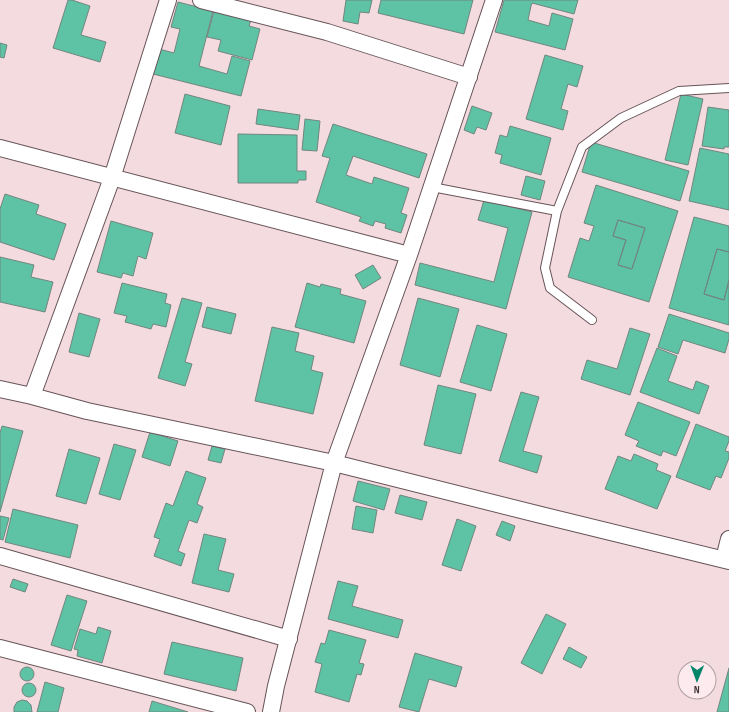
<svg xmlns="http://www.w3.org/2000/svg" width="729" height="712" viewBox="0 0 729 712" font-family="'Sofia Sans Condensed',sans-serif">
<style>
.building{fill:#5dc3a4;stroke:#71867e;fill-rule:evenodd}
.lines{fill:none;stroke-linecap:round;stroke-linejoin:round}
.lane-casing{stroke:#675458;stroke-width:10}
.street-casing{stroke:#675458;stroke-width:18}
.lane{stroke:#fff;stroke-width:8}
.street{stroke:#fff;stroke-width:16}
</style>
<rect width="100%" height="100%" fill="#f3dbe0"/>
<path class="building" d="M68,0H72L90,6L81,35L106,42L100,62L53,48Z
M346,0H372L369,13L360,12L358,24L343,21Z
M381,0H473L464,34L378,13Z
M504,0H578L574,14L532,3L531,6L528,20L549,26L552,13L573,19L565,50L495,32Z
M178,2L213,11L199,66L227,74L232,56L250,61L241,96L153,74L159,49L174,53L180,29L171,27Z
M214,11L251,20L249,26L260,29L252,60L218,51L221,40L207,37Z
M0,43L7,45L4,58L0,57Z
M545,55L583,66L577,87L568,84L561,109L568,111L563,130L526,119Z
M185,94L230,106L221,145L175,133Z
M681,94L703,99L688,165L665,160Z
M472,106L492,113L486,130L477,127L474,134L464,130Z
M708,107L729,110V147H724V149L702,146Z
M258,109L300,115L298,130L256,124Z
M305,119L320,121L317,151L302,150Z
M333,124L427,154L419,178L353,156L346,175L372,184L374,177L409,188L401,213L407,215L401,233L385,228L386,224L375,221L373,226L359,221L361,217L316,202L330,158L322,156Z
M510,126L551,138L541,175L500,163L502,155L495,153L500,135L507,137Z
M238,134L297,135V171H306V180H298V183H238Z
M591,142L689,171L680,201L582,172Z
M700,148L729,154V210L689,201Z
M526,176L545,181L540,200L521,195Z
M596,185L678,211L649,302L568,277L580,238L589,241L594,226L584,223ZM618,220L645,228L632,269L618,265L626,240L613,236Z
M5,194L39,205L36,214L66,224L54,260L0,242V209Z
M484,200L532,212L506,309L415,285L420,263L494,282L508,228L478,220Z
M694,217L729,226V252L717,249L704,294L724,300L729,280V325L669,308Z
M618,220L645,228L632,269L618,265L626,240L613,236Z
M111,221L153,233L146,259L138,256L133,276L123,273L121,278L97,272Z
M717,249L729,252V280L724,300L704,294Z
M0,257L34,265L31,277L53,282L45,312L0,302Z
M373,265L381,278L363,289L355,275Z
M122,283L167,294L165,303L171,305L166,327L153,324L151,329L125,322L127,316L114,313Z
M307,283L320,287L321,284L341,289L340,294L366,301L354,343L295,327Z
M182,298L202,303L185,362L192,364L185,386L158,378Z
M418,298L459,309L440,377L400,365Z
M207,307L236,314L231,334L202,327Z
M79,313L100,319L89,357L69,352Z
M669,314L729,333V339L725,353L683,340L678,354L658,347Z
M477,325L507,334L491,391L460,382Z
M272,327L299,333L295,351L314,356L311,370L323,373L313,414L255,401Z
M630,328L650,334L630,395L581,379L587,360L617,369Z
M657,348L677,356L668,381L693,390L696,381L709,386L699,414L640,392Z
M438,385L476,394L461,454L424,445Z
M521,392L539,397L523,451L542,456L537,473L499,461Z
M638,402L690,422L676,456L663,451L661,456L636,446L639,441L625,435Z
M696,424L729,437V441L725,451L729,452V458L721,478L716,476L710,490L676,477Z
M2,426L23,431L0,512V433Z
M150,432L178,441L170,466L142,457Z
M114,444L136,450L120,500L99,494Z
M212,446L225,449L221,463L208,460Z
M69,449L100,458L86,504L56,496Z
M634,454L658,464L656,470L671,476L657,509L605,489L618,456L631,461Z
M186,471L206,478L197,504L203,507L197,523L189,520L178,551L185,554L181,566L154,556L160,539L154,537L166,503L173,506Z
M358,481L390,489L384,510L353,501Z
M400,495L427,502L422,520L395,513Z
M356,506L377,510L373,533L352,529Z
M13,509L78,525L70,558L5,542Z
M0,516L9,518L3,540L0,539Z
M457,519L476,526L461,571L442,565Z
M502,521L515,526L510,541L496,535Z
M204,534L226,539L218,570L234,574L229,592L192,583Z
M13,579L28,584L25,592L10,587Z
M338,581L358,586L352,606L403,620L398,638L328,619Z
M67,595L87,601L71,651L51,645Z
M546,614L566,624L542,674L521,663Z
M98,627L111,631L102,663L77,656L78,650L74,649L80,629L96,634Z
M329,630L366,640L359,663L364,664L361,675L357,674L349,702L315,692L322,664L315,662L321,643L325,644Z
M172,642L243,658L236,691L164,674Z
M569,647L587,657L581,668L563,659Z
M415,653L462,667L456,687L429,679L419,712L399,707Z
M20 674a7 7 0 1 1 14 0a7 7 0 1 1-14 0Z
M729,668V712H717Z
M45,682L64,688L58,712H37Z
M22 690a7 7 0 1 1 14 0a7 7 0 1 1-14 0Z
M22,700L27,701L31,705L32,712H14V707L17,702Z
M152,701L188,712H149Z"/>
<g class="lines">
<defs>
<path id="lane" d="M432,187L557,211
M592,320L550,288L545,268L557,211L582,147L621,118L679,91L729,88"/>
<path id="street" d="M201,0L327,32L469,77
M0,148L409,255
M0,389L32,396L87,411L334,463L541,515L729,561
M32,396L112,178L168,0
M0,556L289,639
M724,559L729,539
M0,648L247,712
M271,712L276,686L334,463L409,255L494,0"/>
</defs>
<use href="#lane" class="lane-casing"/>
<use href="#street" class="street-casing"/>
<use href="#lane" class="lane"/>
<use href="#street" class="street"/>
</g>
<g transform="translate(697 680) rotate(181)"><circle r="19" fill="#fdeaee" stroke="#b0a1a4"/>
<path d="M0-3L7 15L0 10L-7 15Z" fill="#008569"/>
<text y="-6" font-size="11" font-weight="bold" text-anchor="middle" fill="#3d3436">N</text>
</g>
</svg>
